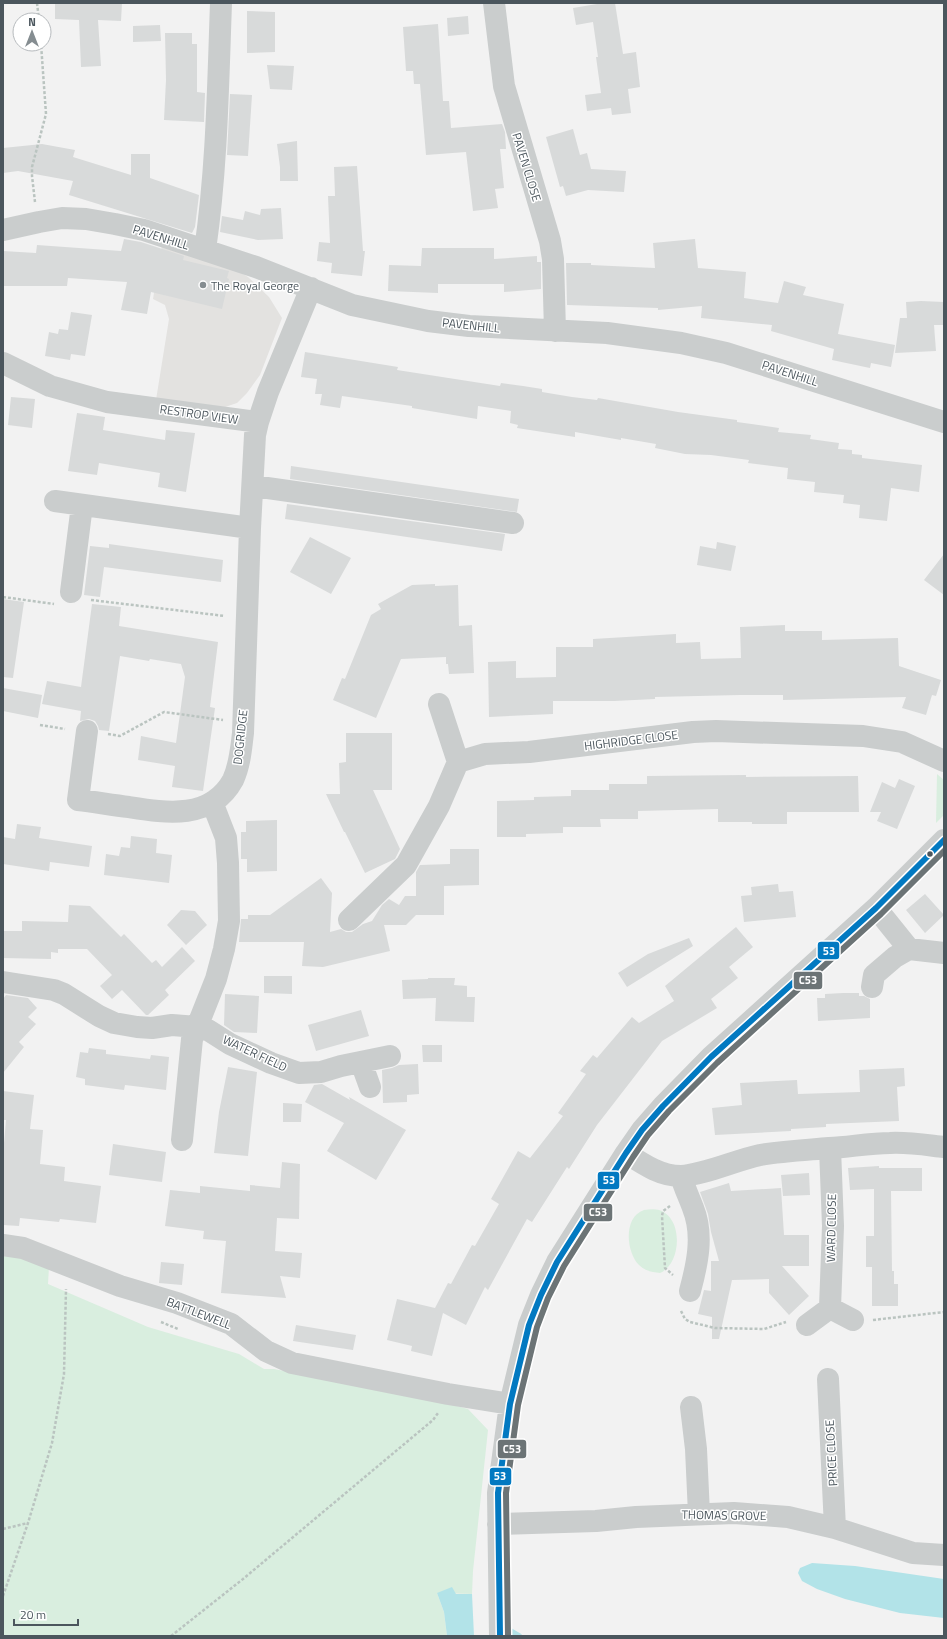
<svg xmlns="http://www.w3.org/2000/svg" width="947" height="1639" viewBox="0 0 947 1639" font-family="'Titillium Web',sans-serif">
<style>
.commercial{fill:#e3e2e0}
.green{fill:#d9eedf}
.water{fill:#b2e3e8}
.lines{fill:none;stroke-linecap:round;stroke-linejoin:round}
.stream{stroke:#b2e3e8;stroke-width:6}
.building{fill:#d8dada}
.path{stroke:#bac4c0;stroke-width:2.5;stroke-dasharray:3 2;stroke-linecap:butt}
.minor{stroke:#cacdcd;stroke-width:22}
.bus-1-casing{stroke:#fff;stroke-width:9}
.bus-2-casing{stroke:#fff;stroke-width:9}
.bus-1{stroke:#0279c1;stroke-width:6}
.bus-2{stroke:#6c7476;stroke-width:6}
.poi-dot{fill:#858d91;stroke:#fff;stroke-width:1.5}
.bus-dot{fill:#4b565d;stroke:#fff;stroke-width:1.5}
.labels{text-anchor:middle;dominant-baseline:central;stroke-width:3;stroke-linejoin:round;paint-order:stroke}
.street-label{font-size:12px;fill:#4b565d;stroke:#fff}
.poi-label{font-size:12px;fill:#4b565d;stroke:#fff;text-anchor:start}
.line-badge{stroke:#fff;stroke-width:1.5}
.badge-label{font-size:11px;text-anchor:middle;font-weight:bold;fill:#fff}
</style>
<rect width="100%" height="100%" fill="#f2f2f2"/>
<path class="commercial" d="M162,245L235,269L248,277L269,297L282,318L260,375L247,393L237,403L225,407L156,400L169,319L165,305L153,299Z"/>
<path class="green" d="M937,774L944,780V815L936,823Z
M644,1210C651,1209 659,1208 665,1213C683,1225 680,1265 660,1273C652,1272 645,1271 639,1265C626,1252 623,1217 644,1210Z
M3,1255H13L49,1267L48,1284L148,1327L239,1354L264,1369H274L446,1403L468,1409L488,1430L473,1571L472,1594L437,1593L444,1612L447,1636H3Z"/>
<path class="water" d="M812,1563L855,1566L944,1579V1618L900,1613L845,1599L817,1589L802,1581L798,1573L800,1568Z
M452,1587L456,1594H472L474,1636H447L444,1612L437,1593Z"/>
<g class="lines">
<path class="stream" d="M505,1628L519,1636"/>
</g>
<path class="building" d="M55,3H122L121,21L98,20L101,66L81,67L79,20L55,19Z
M603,3H615L623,54L636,52L640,87L628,89L631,113L612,115L611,108L587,111L585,95L601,93L596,57H598L593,22L576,25L573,8Z
M247,11L275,12V52L247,53Z
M468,16L469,34L448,36L447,18Z
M438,24L443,101H449L451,128L502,124L505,132L506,149H500L504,188L495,189L498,208L473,211L466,152L426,155L420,84H414L413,71H406L403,27Z
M160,25L161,41L133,42V26Z
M165,33H192V44H197V92L205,93L204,122L164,120L166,80Z
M267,65L294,66L292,90L270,89Z
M230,94L252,95L248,156L227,155Z
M573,129L580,155L587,153L591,169L626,171L624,192L588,190L566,196L563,186L560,187L546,137Z
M297,141L298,181H280V167L277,144Z
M42,144L75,150L73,157L131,175V154H150V178L199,195L195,227L192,233L69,195L73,181L18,171L3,173V148Z
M357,166L363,251H365L362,276L331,273L332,263L317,261L319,242L330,243L328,196H335L334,167Z
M281,208L283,239L258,240L220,232L222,216L243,220L245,211L260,215L261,209Z
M124,239L141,242L184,256L183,260L229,271L227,278L229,279L222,309L151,292L147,314L121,310L127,282L68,278L67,286H3V251L36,253L37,245L121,251Z
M695,239L698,268L746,272L744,298L778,303L784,281L806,287L803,295L844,304L838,334L895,345L891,367L871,363L870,368L832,360L834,349L771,331L772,325L701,318L702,306L658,310V308L567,305L566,263H591V265L655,268L653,243Z
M422,248H494V259L537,256V262H541V289L504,292V284H438V293L388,291L389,265L421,266Z
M921,301L944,302V325H934L936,351L895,353L900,318H907L906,302Z
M71,312L92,315L85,356L71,354L70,360L45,356L49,332L58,334L59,329L68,330Z
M305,352L398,367L397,370L500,386L501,383L523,386L542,389V392L572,397L597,400L598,398L678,412L737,420V422L779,428L778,432L811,435L810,439L839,443L838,449L852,450V454L862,455V458L922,465L919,492L891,488L887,521L859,518L860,505L843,503L844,495L814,492L815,482L787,479L788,468L748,463L749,460L711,455L685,454L655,448L656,444L621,438V440L575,432V437L517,428L518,425L510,423L511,411L478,406L477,419L412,408V406L342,396L340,408L320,405L322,394H315L317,379L301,377Z
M11,397L35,399L32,428L8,425Z
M77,413L105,417L103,430L165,440L166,430L195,433L186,492L158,487L160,473L99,463L97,475L68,471Z
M291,466L519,499L517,512L290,479Z
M287,504L505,534L502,551L285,519Z
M310,537L351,558L331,594L290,572Z
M717,542L736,546L731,571L697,565L700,546L716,549Z
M109,544L223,560L221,582L104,567L100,597L84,595L90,546L109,548Z
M944,554V595L924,580Z
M435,584V586L458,585L459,626L472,625L474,673L449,674L448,664H446V657L401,659L376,718L333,700L342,678L345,679L371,615L381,609L378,604L412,585Z
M3,599L24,602L13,678L3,677Z
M92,604L121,607L119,626L218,642L210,707L215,708L203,791L172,787L175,766L138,760L141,736L176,743L185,677L181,664L150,659L149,661L120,656L109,731L99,730L98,726L95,721L89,719L80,721L81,711L42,704L47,681L81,687Z
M785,625V631H822V640L898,638L899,666L941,680L936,696L932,695L926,715L902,708L906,697L783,700V695H740L655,697V699L614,701H553V714L489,717L488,662L516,661V678L556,677V647H593V639L676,634V643L700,642L701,659L741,658L740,627Z
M3,688L42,695L38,718L3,711Z
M346,733H392V790H373L400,849L395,859L365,873L345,832H344L326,794H340L339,763L346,762Z
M746,775V777L858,776L859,812H787V824H752V822H718V809L638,811V819H600L601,827H563V833L526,834V837H497V801L534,800V797L571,796V790H609V784H647V776Z
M899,779L915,786L897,829L877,821L881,812H870L882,782L895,788Z
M277,820V871L247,872V859H241V832H246V821Z
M17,824L41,827L39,838L92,846L89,867L50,862L49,871L3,864V837L15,839Z
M131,836L157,839L156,853L172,855L169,883L104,875L106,854L119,856L121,847L130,848Z
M450,849H479V885L444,886V915H416L406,925H384L390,951L323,967L302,966L304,942H239L241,919H248V915H270L321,878L332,893L330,932L341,929L346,932H352L363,924L372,921L382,905L389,899L399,905L405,896H416V872L420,865L450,864Z
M778,884L779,892L793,891L796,917L744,922L741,896L752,895L751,887Z
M925,894L944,915L925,933L906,910Z
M69,905L90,906L121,937L124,934L152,963L156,960L162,967L182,947L195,961L165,990L169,995L148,1015H146L122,990L112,999L100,986L112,975L87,949H58V953L51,952V959L3,958V931H22V921L68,922Z
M181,910L195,911L207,925L186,945L167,925Z
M736,927L753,947L729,967L738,978L711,999L717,1008L662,1041L638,1072L597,1125L569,1169L567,1167L532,1222L527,1219L488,1290L485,1287L466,1325L443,1313L432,1356L411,1351L412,1346L387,1340L397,1299L435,1308L448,1283L451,1284L472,1245L475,1246L499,1204L491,1199L518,1151L530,1158L563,1116L558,1113L586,1074L580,1071L593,1055L597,1058L632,1017L639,1023L674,1001L665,986Z
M689,938L693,946L627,987L618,973L648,954Z
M264,976H292V994L264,993Z
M428,978H455L454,985L467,986V997H475L474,1022L435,1021L436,998L403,999L402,980L428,979Z
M843,993H859V996H864L870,999V1018L818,1021L817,998H825V994Z
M225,994L259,996L257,1033L234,1032L224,1025Z
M6,995L28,998L37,1008L28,1017L36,1024L19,1042L24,1047L3,1073V999Z
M361,1010L369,1036L316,1051L308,1025Z
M422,1045H442V1062H423Z
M89,1048L106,1050V1054L150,1059L151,1055L169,1057L166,1090L125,1085L124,1090L85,1085V1079L76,1077L80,1052L88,1053Z
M418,1064L419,1094L407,1095V1102L383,1103L382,1070L392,1068L399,1065Z
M228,1067L257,1072L248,1156L214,1153L219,1112Z
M904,1068L905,1086L897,1087L899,1121L826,1124V1127L791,1129V1131L715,1135L712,1108L742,1105L740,1083L797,1080L798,1094L860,1092L859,1070Z
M322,1084L350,1100L349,1097L406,1130L376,1180L327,1151L344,1123L305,1102L314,1085Z
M3,1091L34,1095L30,1129L43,1130L40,1164L65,1167L64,1181L101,1186L96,1223L60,1219L59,1222L20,1218L19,1226L3,1225V1155L6,1120H3Z
M283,1103L302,1104L301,1122H283Z
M113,1144L166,1152L162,1182L109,1175Z
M282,1162L300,1164L299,1219L277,1218L275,1251L302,1253L300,1278L280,1276L286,1298L221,1293L226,1241L203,1239L204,1231L165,1226L170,1190L200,1193V1186L250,1191V1185L280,1188Z
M879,1166V1168H922V1191H891L892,1271H894V1284H898V1306H872V1267H866V1236H874V1189L850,1190L848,1168Z
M809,1173L810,1195L783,1196L781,1175Z
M729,1183L731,1191L781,1188L784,1235H809V1266H782L809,1296L789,1315L769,1293V1279L732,1280L719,1339H712V1317L698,1314L704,1290L711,1291V1261H719L711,1232L708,1214L700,1192Z
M161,1262L184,1264L182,1285L159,1283Z
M296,1325L356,1335L353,1350L293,1341Z"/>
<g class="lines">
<path class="path" d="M37,3L39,20
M35,202L32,176V167L46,114L41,44
M3,597L54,604
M91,600L225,616
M40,725L65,729
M108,734L120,736L164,712L223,720
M670,1206L663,1211L662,1216L665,1268L673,1275
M681,1311L685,1319L690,1322L715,1328L764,1329L786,1322
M873,1320L944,1312
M161,1322L178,1329
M3,1529L28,1523
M3,1596L28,1523L52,1443L64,1374L66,1289
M171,1636L243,1579L433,1420L438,1413"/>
<path class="minor" d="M494,3L504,86L550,241L553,259L555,331
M3,230L39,222L62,218L86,219L115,224L144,230L256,267L352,305L428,321L469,326L607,333L681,343L726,353L944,422
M205,250C217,168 218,86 221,3
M3,363L50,386L107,402L258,422L268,392L311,288
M253,486L513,523
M55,501L250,528
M71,592L82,505
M439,704L458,762L485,754L529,752L693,732L716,731L863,736L902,742L944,761
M87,731L78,800C95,802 112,805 129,807C167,813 211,820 233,780C240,765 241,749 243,733L250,528L255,435L258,422
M876,908L909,949L944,953
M349,920L406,865L439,806L458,762
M3,982L54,990L64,994L99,1016L114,1023L137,1027L152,1028L172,1025L197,1027L216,979L224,949L229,921L228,863L226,838L212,802
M872,987L874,975L895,957L909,949
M361,1062L370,1087
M182,1140L192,1039L197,1027L208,1030L230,1044L271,1063L299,1073L321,1072L341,1066L390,1056
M626,1153C643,1164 660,1176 681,1176C704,1175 736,1160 760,1155C784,1151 806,1150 829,1148C850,1147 869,1143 890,1143C908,1142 926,1145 944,1147
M681,1176C684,1187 689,1197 693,1208C704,1235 697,1265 690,1291
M3,1245L23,1248L120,1286L177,1303L231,1324L266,1351L292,1363L448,1394L510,1404
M830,1308L833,1226L830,1148
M807,1325L830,1308L853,1320
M828,1379L835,1528
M691,1407L696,1449L699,1514
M498,1524L596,1521L636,1517L734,1513L788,1517L835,1528L913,1553L944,1555
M500,1636L498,1493L510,1404L529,1325L541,1295L557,1262L626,1153L642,1130L663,1106L711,1057L876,908L944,840"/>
<defs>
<path id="bus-1" d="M500,1636L498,1493L510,1404L529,1325L541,1295L557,1262L626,1153L642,1130L663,1106L711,1057L876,908L944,840"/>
<path id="bus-2" d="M508,1636L506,1493L518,1405L537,1327L548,1298L564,1266L633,1157L648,1135L669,1111L717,1063L881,914L944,851"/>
</defs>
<use href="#bus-1" class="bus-1-casing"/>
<use href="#bus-2" class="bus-2-casing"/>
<use href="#bus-1" class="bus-1"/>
<use href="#bus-2" class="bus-2"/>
</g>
<circle class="poi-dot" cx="203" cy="285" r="4"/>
<circle class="bus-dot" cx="930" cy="854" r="3.5"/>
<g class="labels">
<g class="street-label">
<text transform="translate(527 167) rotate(73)">PAVEN CLOSE</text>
<text transform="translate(161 237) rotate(17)">PAVENHILL</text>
<text transform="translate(471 325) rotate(6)">PAVENHILL</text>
<text transform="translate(790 373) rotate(18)">PAVENHILL</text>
<text transform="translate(199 414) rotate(8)">RESTROP VIEW</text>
<text transform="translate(240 737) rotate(-84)">DOGRIDGE</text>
<text transform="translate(631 740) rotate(-7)">HIGHRIDGE CLOSE</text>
<text transform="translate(255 1053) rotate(25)">WATER FIELD</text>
<text transform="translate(831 1228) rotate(-89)">WARD CLOSE</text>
<text transform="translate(199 1313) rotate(21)">BATTLEWELL</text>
<text transform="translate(831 1453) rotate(-93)">PRICE CLOSE</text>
<text transform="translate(724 1515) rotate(1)">THOMAS GROVE</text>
</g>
<g class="poi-label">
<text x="211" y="285">The Royal George</text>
</g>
</g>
<g class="line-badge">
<rect x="817" y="941" width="23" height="19" rx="4" fill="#0279c1"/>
<rect x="793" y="971" width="30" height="19" rx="4" fill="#6c7476"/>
<rect x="597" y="1171" width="23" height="19" rx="4" fill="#0279c1"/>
<rect x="583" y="1203" width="30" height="19" rx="4" fill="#6c7476"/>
<rect x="497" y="1439" width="30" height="20" rx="4" fill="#6c7476"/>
<rect x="489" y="1467" width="23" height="19" rx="4" fill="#0279c1"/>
</g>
<g class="badge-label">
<text x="829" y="955">53</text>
<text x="808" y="984">C53</text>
<text x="609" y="1184">53</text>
<text x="598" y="1216">C53</text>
<text x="512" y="1453">C53</text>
<text x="500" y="1480">53</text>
</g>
<rect width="947" height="1639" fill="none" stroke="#4b565d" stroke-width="8"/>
<g transform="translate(32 32)"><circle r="19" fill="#ffffff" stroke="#b7bbbe"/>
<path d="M0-3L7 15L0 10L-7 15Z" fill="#858d91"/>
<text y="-6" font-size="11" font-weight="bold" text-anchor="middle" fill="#4b565d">N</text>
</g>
<path d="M14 1619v6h64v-6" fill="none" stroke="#4b565d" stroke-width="2"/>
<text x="20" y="1619" font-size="12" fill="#4b565d" stroke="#ffffff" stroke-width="3" paint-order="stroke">20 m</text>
</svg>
